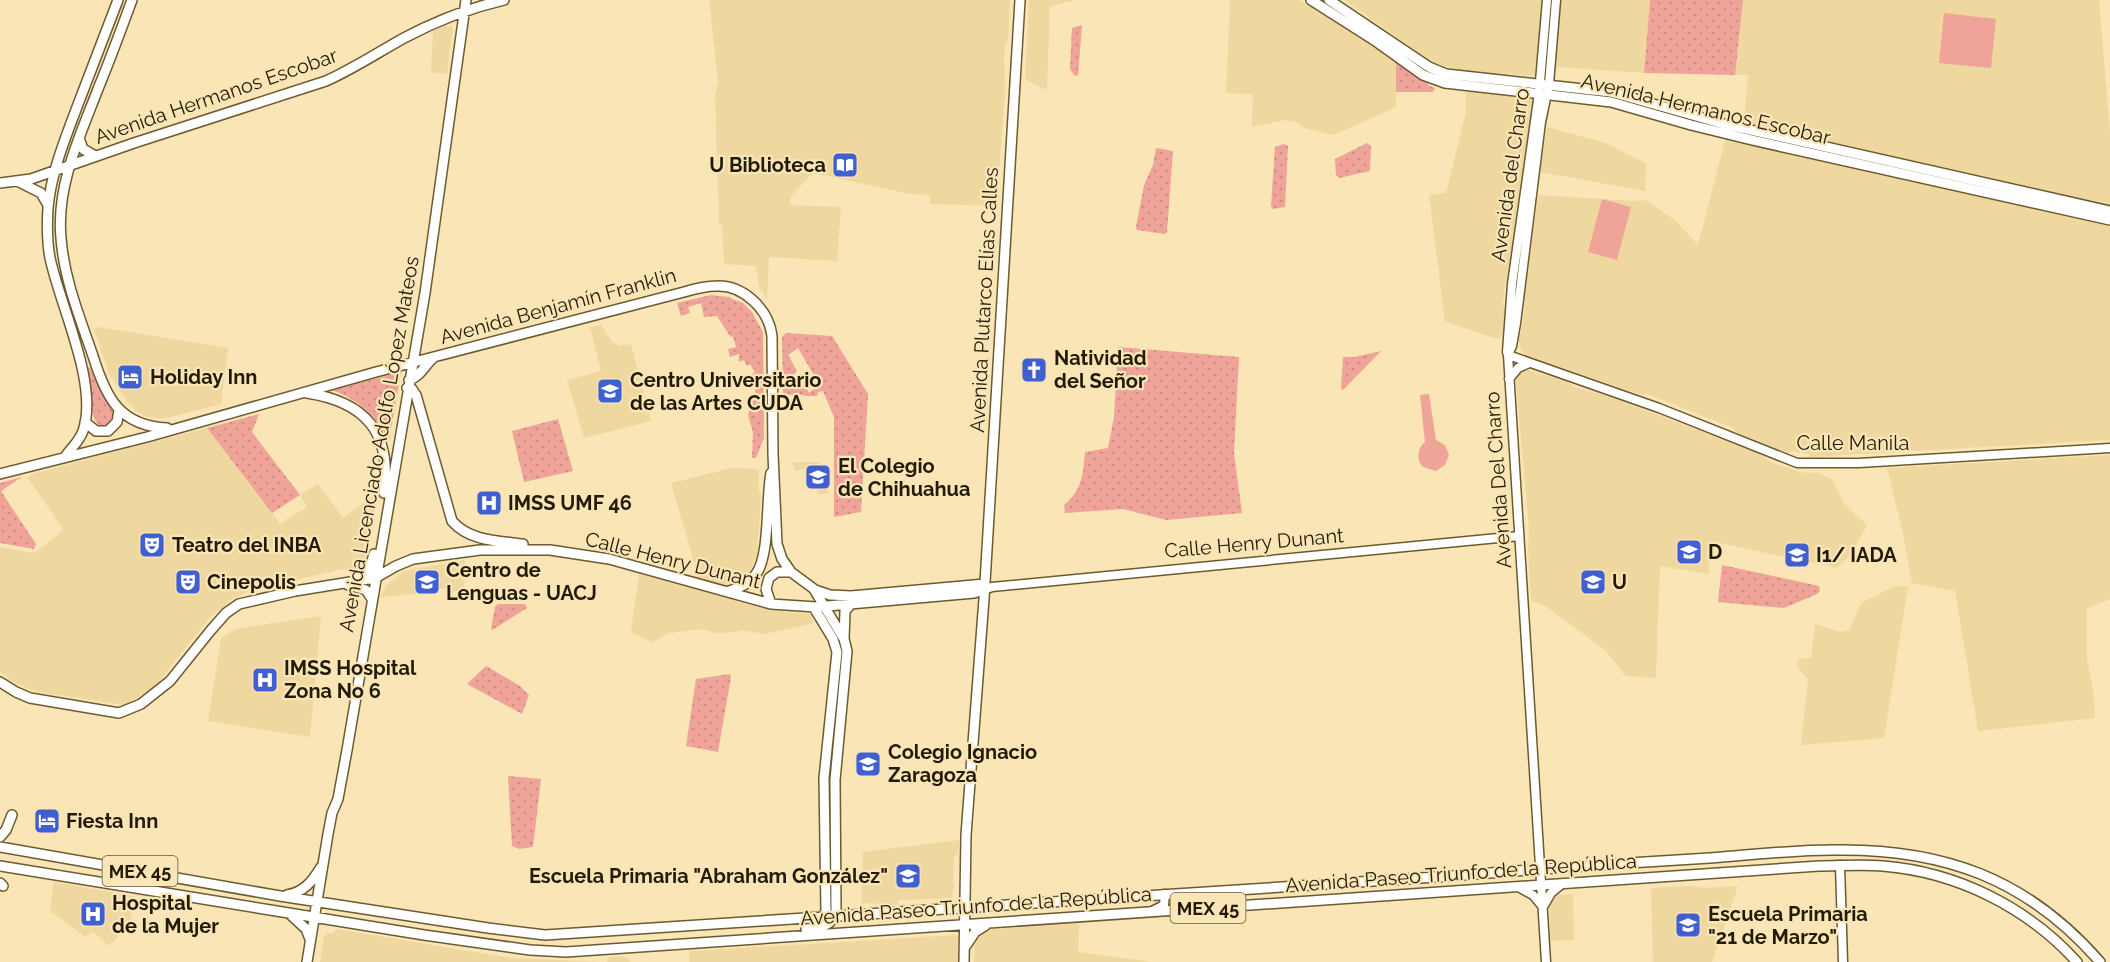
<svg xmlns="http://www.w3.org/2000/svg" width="2110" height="962" viewBox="0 0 2110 962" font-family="Raleway,sans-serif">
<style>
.built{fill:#efd8a0}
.green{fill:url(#green-dots);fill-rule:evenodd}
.pitch{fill:#f0a499}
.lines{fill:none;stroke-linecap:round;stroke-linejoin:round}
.secondary-casing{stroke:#6d5b30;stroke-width:11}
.primary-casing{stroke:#6d5b30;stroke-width:12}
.secondary{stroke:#fff;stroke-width:8}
.primary{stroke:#fff;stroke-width:9}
.labels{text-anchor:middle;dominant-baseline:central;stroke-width:4.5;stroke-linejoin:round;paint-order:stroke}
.shield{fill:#f9e5b5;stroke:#63583d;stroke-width:1.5}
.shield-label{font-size:18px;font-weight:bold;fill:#231b09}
.street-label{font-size:20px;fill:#231b09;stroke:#f9e5b5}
.poi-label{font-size:20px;font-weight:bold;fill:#231b09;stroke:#f9e5b5;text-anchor:start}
</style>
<defs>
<pattern id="green-dots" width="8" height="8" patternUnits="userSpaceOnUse" patternTransform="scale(1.5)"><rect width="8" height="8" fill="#f0a499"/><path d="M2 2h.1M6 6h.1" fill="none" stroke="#ce8d82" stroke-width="1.8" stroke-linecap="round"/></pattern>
</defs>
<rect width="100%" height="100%" fill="#f9e5b5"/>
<path class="built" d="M709,0H1010L1008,40L1004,46L1005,95L996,206L930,204V195L910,194L813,173L791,196L790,205L841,207L837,261L769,257L767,299L759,287L756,266L724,264L722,225H719L715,95L718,82Z
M1029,0H1077L1050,6L1047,90L1028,81L1025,77Z
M1230,0H1299L1349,30L1396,62V107L1333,135L1304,128L1296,122L1285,120L1252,127L1253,94L1226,93Z
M1344,0H1650L1644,73L1558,67L1535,76L1462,71L1432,62Z
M1743,0H2099L2110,133V203L2063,195L1744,123L1748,75H1735Z
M445,26L453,27L447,74L431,72L433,31Z
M1466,91L1528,96V99L1534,101L1509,278L1505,283L1503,304L1505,309L1502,335L1500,338L1496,339L1445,321L1429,195L1446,193L1466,112Z
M1547,127L1606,143L1646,164L1645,191L1540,172Z
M1726,137L2102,222L2110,228V440L1811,457L1808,454L1792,451L1789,453L1735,432L1733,428L1645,393L1642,395L1525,355L1521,349L1518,338L1521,333L1525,303L1524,298L1538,195L1634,201L1645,200L1676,221L1698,245Z
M601,325L612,342L619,346L631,344L651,421L584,438L567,380L601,371L590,327Z
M98,327L228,348L221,404L163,419L147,417L136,411L128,403L109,374L94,329Z
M1527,370L1565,381L1577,388L1608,396L1760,454L1771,462L1788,468L1801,472L1818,473L1832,479L1844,504L1867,525L1851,554L1837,568L1710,541L1709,574L1660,566L1656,678L1626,676L1605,650L1547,607L1531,600L1528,549L1529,530L1516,382L1518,376L1522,371Z
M207,428L280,524L307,507L300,495L318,484L343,518L377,494L369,548L364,561L366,569L358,573L343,569L253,590L234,598L211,616L154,688L124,705L37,692L11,681L0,671V547L34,553L64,530L27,477L32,474Z
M2110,455V599L2087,608V659L2093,690L2095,718L1978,731L1955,591L1912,583L1902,529L1887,468Z
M793,462H819L828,493L820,495L817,492L813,467L795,471Z
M731,468L756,469L759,471L758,487L761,496L757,555L750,572L743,578L738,602L775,611L811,614L814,623L765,634L740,630L737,632L717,633L701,629L668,633L653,643L631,632L639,574L697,589V572L671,483Z
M465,560L464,590L447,592L445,589L441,588L437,589L435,592L380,597L387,585L403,571Z
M1895,586L1908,587L1884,738L1801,745L1808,679L1798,668L1797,659L1811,658L1815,624L1841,632L1849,630L1860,606L1865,601Z
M321,616L310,737L208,721L221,640L224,636L230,632L241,628Z
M959,840L958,854L954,856L953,882H955L952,898L898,900V905L861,903L863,852Z
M54,882L134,896L130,924L109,946L93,931L85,937L50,911Z
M1688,886L1707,888L1738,886L1712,962H1653L1651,888Z
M1573,894L1574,940L1550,941L1549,905L1557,895Z
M1079,923L1078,952L1153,962H974L975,937L986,930Z
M336,929L512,958L607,962L608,957L622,956L627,958L630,962H320L324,937L327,933H334Z
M956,935L958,936V962H689V951Z"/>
<path class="green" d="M1650,0H1743L1735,75L1644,73Z
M1082,25L1078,76L1074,75L1070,69L1072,28Z
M1396,62L1427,82L1429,86L1435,88L1433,92H1396Z
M1367,143L1371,146L1370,171L1339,178L1336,175L1335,159Z
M1284,144L1288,146L1285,207L1273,209L1271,206L1275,147Z
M1156,148L1173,151L1167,232L1165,234L1137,230L1136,227L1144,185L1153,165Z
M711,295L728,297L743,303L752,312L763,332L764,438L756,458H752L753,432L748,415L756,388L749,377L755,372L750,364L747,366L744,360L739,362V354L730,357L728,349L736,347L733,337L730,336L717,316L704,317L701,303L688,307L690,313L681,316L677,303Z
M786,333L832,336L868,394L861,512L834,517V417L823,391L818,392L817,396H806L795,393L793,395L783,394L782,337ZM798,348L819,384L809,393L807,389L805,390L802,386L800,388L798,384L796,385L792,376L797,371L788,355Z
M1118,347L1239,357L1234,453L1242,513L1166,520L1123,509L1065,513L1064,505C1082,490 1083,475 1085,452L1108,448L1114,417Z
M1381,351L1343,390L1341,389L1343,357H1354Z
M90,367C96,382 115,407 114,419L109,426L99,425C88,416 91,384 88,368Z
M401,372L389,441C377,416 357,399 332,390Z
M259,414L252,432L300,495L272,513L207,428Z
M558,419L573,471L524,482L512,431Z
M22,477L1,491L36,544L34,549L0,543V483Z
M1722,565L1819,586L1820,591L1817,594L1784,608L1718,602Z
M498,604H525L527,608L492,630L491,629L495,607Z
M486,666L520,686L529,695L522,714L467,684Z
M730,674L731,677L718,752L686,746L696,679Z
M508,776L541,779L533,847L519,849L512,846Z"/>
<path class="pitch" d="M1944,13L1996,19L1991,68L1939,63Z
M1602,199L1631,207L1617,260L1588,252Z
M1429,394L1436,440L1445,445L1449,455L1445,465L1436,471L1423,467C1416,459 1417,449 1425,442L1420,395Z"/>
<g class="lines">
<defs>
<path id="secondary" d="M1507,352L1512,284L1539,93L1547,0
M1508,355L1659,408L1797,463H1859L2110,448
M1509,379L1518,368L1529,363
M984,590L992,587L1519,536
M1840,865L1843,962
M1518,887L1533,895L1543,907L1551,893L1562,884
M1152,911L1164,905L1165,894
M1546,962L1508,355L1512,346L1516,323L1541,122L1549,84L1556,0"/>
<path id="primary" d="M132,0C121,30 110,60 98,89C80,136 56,186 61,238C64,279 80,318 93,356C106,398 120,426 167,428
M1311,0L1377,42L1423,75L1445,83L1611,102L1691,125L1752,140L2110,220
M1329,0L1429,67L1446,74L1611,92L1724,124L2110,211
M79,138L83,149L95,156
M19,182L41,193L48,205
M0,183L31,179L134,143L326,81C353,69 377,53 404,38C436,21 469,8 504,0
M409,380C420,377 425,365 433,358
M407,388L412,389L416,395L452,521C469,541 498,541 523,544
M307,393C366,402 392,433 384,493
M85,422L96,431H108L117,422L119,410
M65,457C71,448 79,442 83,431C99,384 60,306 50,258C47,242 47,224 48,208C51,173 65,139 77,107C91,71 104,36 118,0
M0,474L147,437L376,372L684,292C694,289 706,286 717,286C744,285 769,310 772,336L773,454L777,544L782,559L791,572L814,589L818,596L844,639L847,651L835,780L836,911C833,926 820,928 806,929
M358,578L369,571L374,554
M348,585L366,590L372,599
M815,590L830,595L851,596L985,584
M729,591C740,588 750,583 756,574C770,556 766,498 771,473
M771,604L766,589L769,578L777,572H791
M816,607V611L833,639L837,652L824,778L826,912L823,916
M844,639L845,611L851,604
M0,682L16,692L30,698L119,713L141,704L170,681L211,630L226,613L239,604L295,591L375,578L396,566L413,559L480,550H550L609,559L771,604L816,607L974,593L984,590
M0,837L6,830L12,815
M0,847L280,896L488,928L545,935L1451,876C1537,869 1623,863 1710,858C1751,855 1792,850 1833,850C1942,848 2027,878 2100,962
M0,866L424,935L530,950L566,952L1819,866C1840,866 1862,864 1883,866C1957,872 2027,907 2077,962
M0,883L3,886
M287,895C304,892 312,882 321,867
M291,915L306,929L310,939
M965,947L975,932L986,925
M307,962L328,834L332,813L338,799L347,750L425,293L466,0
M964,962L966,835L984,599L1020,0"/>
</defs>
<use href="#secondary" class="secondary-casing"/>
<use href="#primary" class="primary-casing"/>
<use href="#secondary" class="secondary"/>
<use href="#primary" class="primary"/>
</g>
<defs>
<symbol id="library-square" viewBox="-11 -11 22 22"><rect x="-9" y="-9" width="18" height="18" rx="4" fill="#4060d2" stroke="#f9e5b5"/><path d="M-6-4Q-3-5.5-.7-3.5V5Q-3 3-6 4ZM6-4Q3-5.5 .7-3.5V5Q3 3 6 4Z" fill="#fff"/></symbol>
<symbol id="church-square" viewBox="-11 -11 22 22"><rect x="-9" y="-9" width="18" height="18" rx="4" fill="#4060d2" stroke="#f9e5b5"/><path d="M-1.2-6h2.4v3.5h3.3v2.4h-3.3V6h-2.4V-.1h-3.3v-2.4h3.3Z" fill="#fff"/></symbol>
<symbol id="hotel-square" viewBox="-11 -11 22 22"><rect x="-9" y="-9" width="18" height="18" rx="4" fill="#4060d2" stroke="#f9e5b5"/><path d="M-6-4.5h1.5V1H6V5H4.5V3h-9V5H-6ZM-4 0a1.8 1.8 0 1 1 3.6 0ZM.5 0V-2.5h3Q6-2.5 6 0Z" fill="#fff"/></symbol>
<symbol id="university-square" viewBox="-11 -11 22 22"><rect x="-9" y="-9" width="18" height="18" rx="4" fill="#4060d2" stroke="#f9e5b5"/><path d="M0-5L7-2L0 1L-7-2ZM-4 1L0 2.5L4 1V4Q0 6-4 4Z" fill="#fff"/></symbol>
<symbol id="hospital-square" viewBox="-11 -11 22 22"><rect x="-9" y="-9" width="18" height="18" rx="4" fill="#4060d2" stroke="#f9e5b5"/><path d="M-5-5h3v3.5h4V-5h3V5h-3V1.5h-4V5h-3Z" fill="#fff"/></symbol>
<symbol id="theatre-square" viewBox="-11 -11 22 22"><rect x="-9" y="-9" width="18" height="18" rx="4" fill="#4060d2" stroke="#f9e5b5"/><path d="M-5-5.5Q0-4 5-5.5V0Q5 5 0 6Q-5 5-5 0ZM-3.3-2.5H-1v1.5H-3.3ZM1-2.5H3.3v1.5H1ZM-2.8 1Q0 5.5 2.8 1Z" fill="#fff"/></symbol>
<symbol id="school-square" viewBox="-11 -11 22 22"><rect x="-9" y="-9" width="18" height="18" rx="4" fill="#4060d2" stroke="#f9e5b5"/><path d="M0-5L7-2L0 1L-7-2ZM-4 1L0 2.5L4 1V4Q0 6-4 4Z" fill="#fff"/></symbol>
</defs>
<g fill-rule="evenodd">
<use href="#library-square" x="830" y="150" width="30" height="30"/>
<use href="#church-square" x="1019" y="355" width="30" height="30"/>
<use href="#hotel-square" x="115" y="362" width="30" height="30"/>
<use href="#university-square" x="595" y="376" width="30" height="30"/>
<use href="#university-square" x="803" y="462" width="30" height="30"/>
<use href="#hospital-square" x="474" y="488" width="30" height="30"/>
<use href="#theatre-square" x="137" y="530" width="30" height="30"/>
<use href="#university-square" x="1674" y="537" width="30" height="30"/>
<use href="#school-square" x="1782" y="540" width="30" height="30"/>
<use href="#theatre-square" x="173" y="567" width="30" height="30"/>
<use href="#university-square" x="412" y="567" width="30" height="30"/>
<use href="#school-square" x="1578" y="567" width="30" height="30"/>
<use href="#hospital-square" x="250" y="665" width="30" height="30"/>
<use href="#school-square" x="853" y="749" width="30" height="30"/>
<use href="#hotel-square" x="32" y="806" width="30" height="30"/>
<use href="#school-square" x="893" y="861" width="30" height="30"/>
<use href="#hospital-square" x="78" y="899" width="30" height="30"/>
<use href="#school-square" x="1673" y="910" width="30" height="30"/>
</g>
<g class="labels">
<g class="shield">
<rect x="102.5" y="856" width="75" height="30" rx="4.5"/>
<rect x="1170.5" y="893" width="75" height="30" rx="4.5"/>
</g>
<g class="shield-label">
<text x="140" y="871">MEX 45</text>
<text x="1208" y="908">MEX 45</text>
</g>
<g class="street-label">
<text transform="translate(216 96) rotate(-19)">Avenida Hermanos Escobar</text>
<text transform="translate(1706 109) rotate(13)">Avenida Hermanos Escobar</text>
<text transform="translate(1510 175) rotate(-82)">Avenida del Charro</text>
<text transform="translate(984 300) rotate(-87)">Avenida Plutarco Elías Calles</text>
<text transform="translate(558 306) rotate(-15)">Avenida Benjamín Franklin</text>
<text x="1853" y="443">Calle Manila</text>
<text transform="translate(379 444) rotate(-80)">Avenida Licenciado Adolfo López Mateos</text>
<text transform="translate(1498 480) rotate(-94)">Avenida Del Charro</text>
<text transform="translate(1254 543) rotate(-5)">Calle Henry Dunant</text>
<text transform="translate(673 560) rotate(14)">Calle Henry Dunant</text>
<text transform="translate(1461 873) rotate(-4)">Avenida Paseo Triunfo de la República</text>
<text transform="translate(976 906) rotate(-4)">Avenida Paseo Triunfo de la República</text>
</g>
<g class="poi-label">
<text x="826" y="165" text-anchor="end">U Biblioteca</text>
<text x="1054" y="358">Natividad<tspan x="1054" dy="23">del Señor</tspan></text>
<text x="150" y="377">Holiday Inn</text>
<text x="630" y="380">Centro Universitario<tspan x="630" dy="23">de las Artes CUDA</tspan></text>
<text x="838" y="466">El Colegio<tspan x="838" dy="23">de Chihuahua</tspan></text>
<text x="508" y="503">IMSS UMF 46</text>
<text x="172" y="545">Teatro del INBA</text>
<text x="1708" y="552">D</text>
<text x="1816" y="555">I1/ IADA</text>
<text x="446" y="570">Centro de<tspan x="446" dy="23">Lenguas - UACJ</tspan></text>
<text x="207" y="582">Cinepolis</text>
<text x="1612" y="582">U</text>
<text x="284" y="668">IMSS Hospital<tspan x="284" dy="23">Zona No 6</tspan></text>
<text x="888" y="752">Colegio Ignacio<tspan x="888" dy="23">Zaragoza</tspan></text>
<text x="66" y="821">Fiesta Inn</text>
<text x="888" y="876" text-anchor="end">Escuela Primaria "Abraham González"</text>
<text x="112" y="903">Hospital<tspan x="112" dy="23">de la Mujer</tspan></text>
<text x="1708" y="914">Escuela Primaria<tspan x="1708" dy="23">"21 de Marzo"</tspan></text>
</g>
</g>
</svg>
